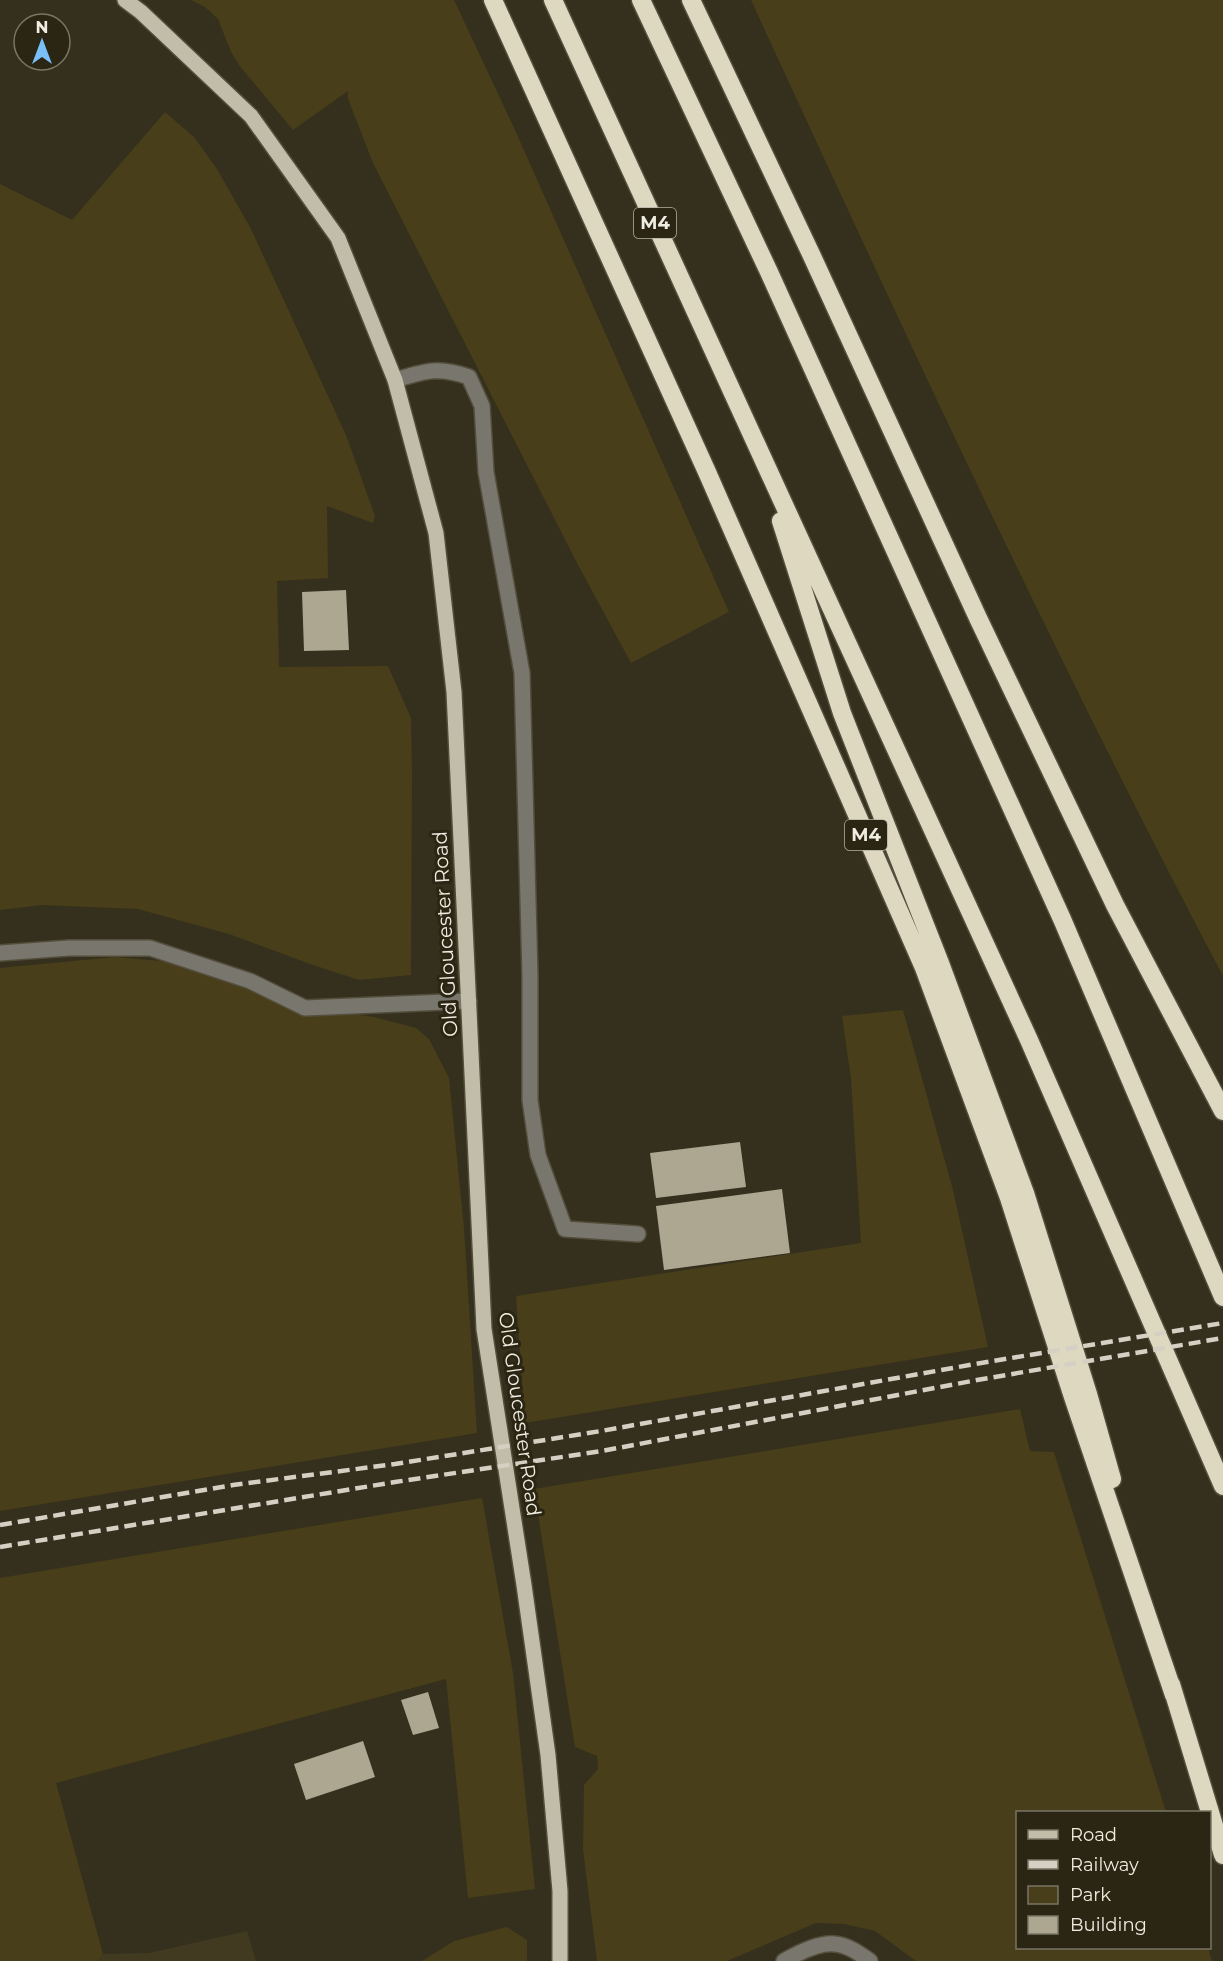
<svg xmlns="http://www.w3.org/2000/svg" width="1223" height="1961" viewBox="0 0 1223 1961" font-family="Montserrat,sans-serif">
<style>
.built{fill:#413a21}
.green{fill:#483e19}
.building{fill:#ada791}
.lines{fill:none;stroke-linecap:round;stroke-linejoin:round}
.minor-casing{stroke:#534e3c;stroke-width:18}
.major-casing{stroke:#534e3c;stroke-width:18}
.highway-casing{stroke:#534e3c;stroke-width:21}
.minor{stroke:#79766d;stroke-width:15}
.major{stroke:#c2bda9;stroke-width:15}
.highway{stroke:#ded8c1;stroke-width:18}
.rail{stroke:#d4d0c4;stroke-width:4.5;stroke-dasharray:12 6;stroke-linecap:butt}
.labels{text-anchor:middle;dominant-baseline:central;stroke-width:6;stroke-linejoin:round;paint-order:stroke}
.shield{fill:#2b2613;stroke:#b4b1a3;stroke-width:1.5}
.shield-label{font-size:18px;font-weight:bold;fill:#efece1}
.street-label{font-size:20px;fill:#efece1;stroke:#2b2613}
</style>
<rect width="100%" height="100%" fill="#35301d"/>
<path class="built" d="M247,1931L256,1961H98L103,1954L149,1953Z"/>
<path class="green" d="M191,0H454L515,130L729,612L631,663L577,563L373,163L348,99V91L293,130L239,65L231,52L218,19L205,7Z
M751,0H1223V976C1054,656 902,328 751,0Z
M165,112L194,137L217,169L251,229L346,435L375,516L373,523L327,506L328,578L277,581L279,667L388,666L411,718L412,772L411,975L359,980L313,965L229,934L138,909L42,905L0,910V184L72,220Z
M115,957L172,962L236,983L304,1014L346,1013L374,1017L416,1028L429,1039L449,1078L464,1228L477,1433L0,1511V968Z
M903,1010L953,1190L988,1347L525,1423L516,1296L861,1243L851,1079L842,1016Z
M1020,1409L1030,1451L1054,1452L1166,1812H1018V1948H1208L1212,1961H916L875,1931L844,1924L816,1923L727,1961H597L583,1849L584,1785L598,1769L597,1756L575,1747L534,1489Z
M482,1498L513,1673L535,1889L468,1898L446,1679L56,1783L103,1954L98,1961H0V1578Z
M507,1927L527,1940V1961H422L454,1941Z"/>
<path class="building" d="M346,590L349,650L304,651L302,592Z
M740,1142L746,1187L656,1198L650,1153Z
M782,1189L790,1253L664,1270L656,1206Z
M428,1692L439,1728L413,1735L401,1700Z
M363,1741L375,1777L306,1800L294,1764Z"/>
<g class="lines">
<defs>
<path id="minor" d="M395,380C425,371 438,366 469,377L482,406L486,472L522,673L530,976V1100L538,1155L565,1229L638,1234
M0,953L69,948H150L250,981L305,1008L469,1001
M784,1961C798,1953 819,1942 835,1944C848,1945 860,1954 870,1961"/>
<path id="major" d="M125,0L141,12L251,116L338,238L395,380L436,533L454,692L484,1329L524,1585L548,1755L560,1891V1961"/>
<path id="highway" d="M493,0L707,472L924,968L1009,1198L1073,1397L1174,1695
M553,0L1029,1040L1223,1486
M641,0L769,272L1062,919L1223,1297
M691,0L811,254L978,618L1115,905L1223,1111
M781,521L842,713L940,963L1025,1193L1088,1394L1112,1479
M1171,1684L1223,1855"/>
</defs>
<use href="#minor" class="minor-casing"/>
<use href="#major" class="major-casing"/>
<use href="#highway" class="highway-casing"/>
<use href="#minor" class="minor"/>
<use href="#major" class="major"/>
<use href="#highway" class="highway"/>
<path class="rail" d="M0,1525L233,1485L395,1464L601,1431L975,1364L1223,1323
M0,1547L395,1482L602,1451L977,1380L1223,1338"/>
</g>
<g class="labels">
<g class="shield">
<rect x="634" y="208" width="42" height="30" rx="4.5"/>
<rect x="845" y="820" width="42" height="30" rx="4.5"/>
</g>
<g class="shield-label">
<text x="655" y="223">M4</text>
<text x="866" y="835">M4</text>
</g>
<g class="street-label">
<text transform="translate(445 934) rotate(-93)">Old Gloucester Road</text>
<text transform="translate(520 1414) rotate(82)">Old Gloucester Road</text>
</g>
</g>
<rect x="1016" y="1811" width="195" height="138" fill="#2b2613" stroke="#797565" stroke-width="1.5"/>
<rect x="1028" y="1830" width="30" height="9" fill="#c2bda9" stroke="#797565" stroke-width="1.5"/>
<text x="1070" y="1841" font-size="18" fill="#efece1">Road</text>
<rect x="1028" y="1860" width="30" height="9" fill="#d4d0c4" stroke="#797565" stroke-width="1.5"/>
<text x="1070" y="1871" font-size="18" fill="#efece1">Railway</text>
<rect x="1028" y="1886" width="30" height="18" fill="#483e19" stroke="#797565" stroke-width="1.5"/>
<text x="1070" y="1901" font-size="18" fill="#efece1">Park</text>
<rect x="1028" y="1916" width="30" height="18" fill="#ada791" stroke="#797565" stroke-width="1.5"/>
<text x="1070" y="1931" font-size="18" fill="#efece1">Building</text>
<g transform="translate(42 42)"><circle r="28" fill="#2b2613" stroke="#797565" stroke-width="1.5"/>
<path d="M0-4.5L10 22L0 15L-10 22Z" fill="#7abff8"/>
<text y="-9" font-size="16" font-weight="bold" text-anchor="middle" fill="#efece1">N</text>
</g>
</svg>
